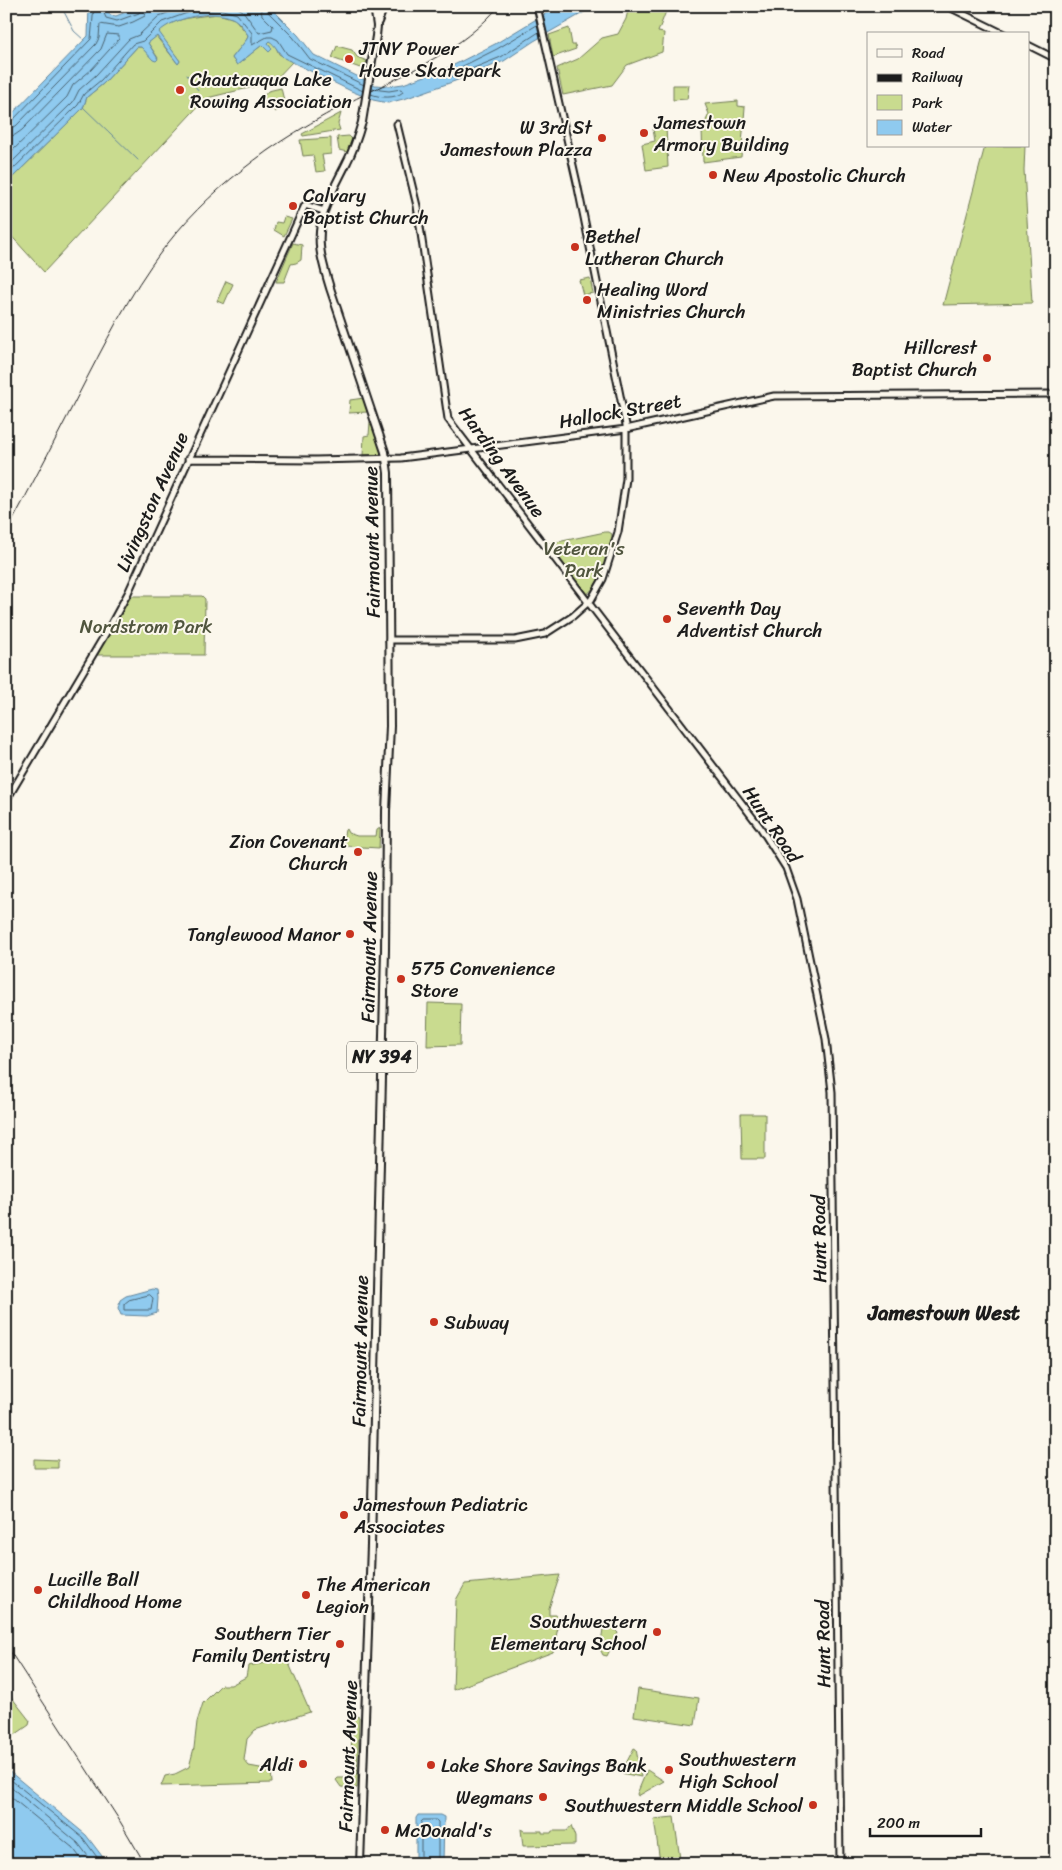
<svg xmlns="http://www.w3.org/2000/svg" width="1062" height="1870" viewBox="0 0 1062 1870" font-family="Sriracha,sans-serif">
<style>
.green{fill:#c9db8f;stroke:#727c56}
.water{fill:#8fcaef;stroke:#61849b}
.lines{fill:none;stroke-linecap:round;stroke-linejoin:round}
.shore{stroke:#4a6270;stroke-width:1}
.stream{stroke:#61849b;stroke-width:1}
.tertiary-casing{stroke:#1c1c1c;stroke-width:9}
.primary-casing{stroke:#1c1c1c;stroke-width:10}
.tertiary{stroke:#fbf7ec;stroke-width:5}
.primary{stroke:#fbf7ec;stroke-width:6}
.rail{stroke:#1c1c1c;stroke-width:1}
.primary-bridge-casing{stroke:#1c1c1c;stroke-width:10;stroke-linecap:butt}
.primary-bridge{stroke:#fbf7ec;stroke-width:6}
.poi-dot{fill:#c8321e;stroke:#fbf7ec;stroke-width:2}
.labels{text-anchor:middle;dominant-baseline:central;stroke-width:4;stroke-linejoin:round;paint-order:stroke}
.shield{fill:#fbf7ec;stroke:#5f5e5a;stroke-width:1}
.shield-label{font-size:18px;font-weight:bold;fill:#1c1c1c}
.poi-label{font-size:19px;fill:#1c1c1c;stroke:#fbf7ec;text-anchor:start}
.street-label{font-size:19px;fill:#1c1c1c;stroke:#fbf7ec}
.park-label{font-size:19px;fill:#50553e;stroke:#fbf7ec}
.quarter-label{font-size:21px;font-weight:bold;fill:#1c1c1c;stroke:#fbf7ec}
</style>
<rect width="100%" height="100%" fill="#fbf7ec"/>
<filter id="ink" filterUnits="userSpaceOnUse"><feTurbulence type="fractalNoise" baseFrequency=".02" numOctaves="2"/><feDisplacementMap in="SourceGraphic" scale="10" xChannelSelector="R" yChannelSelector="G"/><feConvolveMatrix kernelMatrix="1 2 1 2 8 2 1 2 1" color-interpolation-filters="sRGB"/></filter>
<g filter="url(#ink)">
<path class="green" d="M629,6H668L658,32L664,33L662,52L627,65L612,85L563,95L557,68L578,59L602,38L618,34L626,19Z
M218,14L235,19L248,35L247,39L232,58L237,65L262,45L269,51L272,49L267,43L269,41L274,43L279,54L292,62L276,79L265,84L211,97L204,100L44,272L6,230V182L12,178L83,108L87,97L104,83L137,47H141L153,59L158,58L148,43L156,36L178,64L180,61L158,32C173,17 198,17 218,14Z
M569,28L572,45H575L576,49L553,57L549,35Z
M337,46L352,50L357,57L367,61L363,69L332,58Z
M673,85H689L687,99L673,100Z
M281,88L285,105L275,112L270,106L268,107L263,97L268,91Z
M738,101V106L745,107L741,157L703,162L702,129L709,114L705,104Z
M341,113L338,124L340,130L303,136L302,134Z
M666,127L668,167L646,170L642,144L655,141L653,129Z
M349,136L352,139L347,152L339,150L337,137Z
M331,138V154L322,155L325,171L316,172L313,155L303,156L300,140Z
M985,146H1025L1024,170L1032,303L943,305Z
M284,217L292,219L284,236L274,230L276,222L282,223Z
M293,243L302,245L301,260L296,263L291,264L284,282H276Z
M590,278L593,293L583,295L579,280Z
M226,281L233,284L224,304L217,301Z
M364,398L368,410L367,412L349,413L350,400Z
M370,422H372L381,451L380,455H363L364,436L369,435Z
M605,532H609L612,534C611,547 599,590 586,594L548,544Z
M129,596H202L205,599L204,655H95Z
M380,828L379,848L345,846L343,839L345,830L346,829L348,833L357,836H376L377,830Z
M428,1003L461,1004L460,1045L427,1046Z
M741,1114H765V1159H742Z
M34,1459L58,1460V1468H34Z
M560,1575L549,1608V1615H556L559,1618V1622L553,1652L453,1690L456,1600L465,1584Z
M614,1624L616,1626L615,1630L618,1633L607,1656L603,1655L600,1649L603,1629L605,1626L612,1628Z
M287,1659L310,1712L255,1730L247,1739L244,1760L249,1766L271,1770L272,1783L161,1786L165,1776L175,1774L189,1767L194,1748L197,1722L203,1703L221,1685H231L246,1677L248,1666Z
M638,1689L699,1698L695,1725L634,1716Z
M9,1694L30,1721L29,1725L6,1741V1696Z
M352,1715L359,1717L357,1788H355L341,1787L336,1780L338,1778H351Z
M634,1748L636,1749L641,1777L621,1773Z
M647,1770L664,1781L638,1796L637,1794Z
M674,1817L680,1859L660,1862L654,1819Z
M571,1826L575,1837V1845L523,1846L521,1829L524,1831H542V1833H551L552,1831H567Z"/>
<path class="water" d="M89,6H105L110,15L116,16L141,6H269L298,35L314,55L375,85L389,86L403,84L450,67L495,44L558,6H595L534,41L504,61L455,81L407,98L388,103L373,100L351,91L284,58C278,53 276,45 269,41L267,43L272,49L269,52L262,45L237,65L232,58L247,39L248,35C244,29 239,21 232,18C214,9 172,18 159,32L180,61L178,64L157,36L148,43L158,59L156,61L153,60L141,47H137L104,83L87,97L83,108L12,178L6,182V120L88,36Z
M152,1289L157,1290L158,1298L157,1313L147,1316L121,1315L118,1308L120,1300L126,1296Z
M6,1770L10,1772L86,1835L108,1864H6Z
M418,1815H440L444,1817L443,1864H416V1818Z"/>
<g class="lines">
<path class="shore" d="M101,6L106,18L117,21L139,13L142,6
M235,6L243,11L259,33L272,30L273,26L262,15L260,6
M266,6L268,12L293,37L310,59L364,85
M537,25L497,49L449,73L448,76L450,77L454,76L501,57L539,32
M371,94C381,98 395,99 403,92L401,89L389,91L372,89
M6,123L12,121L91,39L94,6
M6,129L16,126L96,44L99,38L100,24L119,27L133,22L145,16L148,6
M6,137L15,135L22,130L101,49L107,34L119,35V39L91,70L73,85L67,97L6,157
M6,168L73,102L79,90L96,75L129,39L139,35L159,16L187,6
M6,176L78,105L84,94L101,80L133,44L143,41L162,22L190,12L219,9L237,14L252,33V45L267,37H272L278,40L287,54L363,91
M150,1295L153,1298L151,1310H124V1304L129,1300Z
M6,1776L83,1838L102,1864
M6,1783L78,1843L94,1864
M6,1793L73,1848L85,1864
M421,1864V1822L423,1820H436L438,1822V1864"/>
<path class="stream" d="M61,6L74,31L84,40
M187,75L198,90
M83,107L138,160"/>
<defs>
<path id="tertiary" d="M947,6L1004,34
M1028,45L1056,59
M397,124L417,206L448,419L760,827L786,868L797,899L826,1039L832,1092L840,1864
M188,459L315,460L401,458L626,429L774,396L1056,394
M389,640H515L545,634L573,616L591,600L603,579L618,532L626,479V425L577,183L537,6
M6,801L110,626L128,593L305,205L324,211"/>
<path id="primary" d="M374,6L377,26L376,36
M378,22L384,6
M360,1864L371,1545L385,950L386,811L390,726L388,473L385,452L330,288C326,274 321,260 320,246C317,214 334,189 347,162C354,149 358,136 362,122"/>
</defs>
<use href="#tertiary" class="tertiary-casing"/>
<use href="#primary" class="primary-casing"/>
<use href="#tertiary" class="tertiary"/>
<use href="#primary" class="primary"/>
<path class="rail" d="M6,533C34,481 61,429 88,376C114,326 140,275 177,232C203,201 234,175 267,151C304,125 346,103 388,83C428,63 470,41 499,6
M6,1645L118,1818L145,1864"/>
<defs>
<path id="primary-bridge" d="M362,122L376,36"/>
</defs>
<use href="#primary-bridge" class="primary-bridge-casing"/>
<use href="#primary-bridge" class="primary-bridge"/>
</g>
</g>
<g class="poi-dot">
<circle cx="349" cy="59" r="5"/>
<circle cx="180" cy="90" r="5"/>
<circle cx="644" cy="133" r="5"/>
<circle cx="602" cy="138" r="5"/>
<circle cx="713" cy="175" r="5"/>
<circle cx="293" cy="206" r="5"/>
<circle cx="575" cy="247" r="5"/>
<circle cx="587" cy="300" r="5"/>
<circle cx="987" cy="358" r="5"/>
<circle cx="667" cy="619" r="5"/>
<circle cx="358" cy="852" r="5"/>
<circle cx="350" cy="934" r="5"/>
<circle cx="401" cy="979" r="5"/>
<circle cx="434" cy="1322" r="5"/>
<circle cx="344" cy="1515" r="5"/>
<circle cx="38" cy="1590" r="5"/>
<circle cx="306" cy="1595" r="5"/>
<circle cx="657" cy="1632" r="5"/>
<circle cx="340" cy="1644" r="5"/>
<circle cx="303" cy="1764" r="5"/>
<circle cx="431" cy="1765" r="5"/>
<circle cx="669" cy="1770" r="5"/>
<circle cx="543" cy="1797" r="5"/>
<circle cx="813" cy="1805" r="5"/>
<circle cx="385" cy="1830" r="5"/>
</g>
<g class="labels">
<rect class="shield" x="347" y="1041.5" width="70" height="31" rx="4"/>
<g class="shield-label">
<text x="382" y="1057">NY 394</text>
</g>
<g class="poi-label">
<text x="359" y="48">JTNY Power<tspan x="359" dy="22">House Skatepark</tspan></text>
<text x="190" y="79">Chautauqua Lake<tspan x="190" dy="22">Rowing Association</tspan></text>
<text x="654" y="122">Jamestown<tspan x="654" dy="22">Armory Building</tspan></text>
<text x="592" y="127" text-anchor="end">W 3rd St<tspan x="592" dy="22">Jamestown Plazza</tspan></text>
<text x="723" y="175">New Apostolic Church</text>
<text x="303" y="195">Calvary<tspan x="303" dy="22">Baptist Church</tspan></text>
<text x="585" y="236">Bethel<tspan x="585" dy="22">Lutheran Church</tspan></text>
<text x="597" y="289">Healing Word<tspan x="597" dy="22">Ministries Church</tspan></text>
<text x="977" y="347" text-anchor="end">Hillcrest<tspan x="977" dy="22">Baptist Church</tspan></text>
<text x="677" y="608">Seventh Day<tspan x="677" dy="22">Adventist Church</tspan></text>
<text x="348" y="841" text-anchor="end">Zion Covenant<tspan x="348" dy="22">Church</tspan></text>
<text x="340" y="934" text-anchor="end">Tanglewood Manor</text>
<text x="411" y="968">575 Convenience<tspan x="411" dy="22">Store</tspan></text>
<text x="444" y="1322">Subway</text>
<text x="354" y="1504">Jamestown Pediatric<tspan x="354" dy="22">Associates</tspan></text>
<text x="48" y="1579">Lucille Ball<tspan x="48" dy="22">Childhood Home</tspan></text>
<text x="316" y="1584">The American<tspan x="316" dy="22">Legion</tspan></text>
<text x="647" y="1621" text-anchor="end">Southwestern<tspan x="647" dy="22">Elementary School</tspan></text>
<text x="330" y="1633" text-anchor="end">Southern Tier<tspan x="330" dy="22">Family Dentistry</tspan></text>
<text x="679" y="1759">Southwestern<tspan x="679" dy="22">High School</tspan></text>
<text x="293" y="1764" text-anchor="end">Aldi</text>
<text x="441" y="1765">Lake Shore Savings Bank</text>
<text x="533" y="1797" text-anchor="end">Wegmans</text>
<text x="803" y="1805" text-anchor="end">Southwestern Middle School</text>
<text x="395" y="1830">McDonald's</text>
</g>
<g class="street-label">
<text transform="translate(620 411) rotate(-10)">Hallock Street</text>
<text transform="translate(502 462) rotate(54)">Harding Avenue</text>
<text transform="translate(152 502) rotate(-66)">Livingston Avenue</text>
<text transform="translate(372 542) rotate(-91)">Fairmount Avenue</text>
<text transform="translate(772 824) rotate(56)">Hunt Road</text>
<text transform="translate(369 947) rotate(-89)">Fairmount Avenue</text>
<text transform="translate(819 1239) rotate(-91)">Hunt Road</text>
<text transform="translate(360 1351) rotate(-89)">Fairmount Avenue</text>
<text transform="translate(823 1644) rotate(-91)">Hunt Road</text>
<text transform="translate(348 1756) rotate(-88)">Fairmount Avenue</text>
</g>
<g class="park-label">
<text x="584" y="548">Veteran's<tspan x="584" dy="22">Park</tspan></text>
<text x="146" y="626">Nordstrom Park</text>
</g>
<g class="quarter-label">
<text x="944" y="1313">Jamestown West</text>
</g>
</g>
<rect width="1062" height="1870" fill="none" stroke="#fbf7ec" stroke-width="25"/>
<rect x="12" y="12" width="1037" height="1845" fill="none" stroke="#1c1c1c" stroke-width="2" filter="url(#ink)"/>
<rect x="867" y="32" width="162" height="115" fill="#fbf7ec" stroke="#a29f99"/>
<rect x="877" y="49" width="25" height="8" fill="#fbf7ec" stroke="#a29f99"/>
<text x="912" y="58" font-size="15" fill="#1c1c1c">Road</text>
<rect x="877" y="74" width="25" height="8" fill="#1c1c1c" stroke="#a29f99"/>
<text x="912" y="82" font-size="15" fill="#1c1c1c">Railway</text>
<rect x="877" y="95" width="25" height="15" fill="#c9db8f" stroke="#a29f99"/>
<text x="912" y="108" font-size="15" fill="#1c1c1c">Park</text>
<rect x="877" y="120" width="25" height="15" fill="#8fcaef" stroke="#a29f99"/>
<text x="912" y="132" font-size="15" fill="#1c1c1c">Water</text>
<path d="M870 1828v8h111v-8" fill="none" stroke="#1c1c1c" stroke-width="2.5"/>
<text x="877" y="1828" font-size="15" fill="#1c1c1c" stroke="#fbf7ec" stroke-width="4" paint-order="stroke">200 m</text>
</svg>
